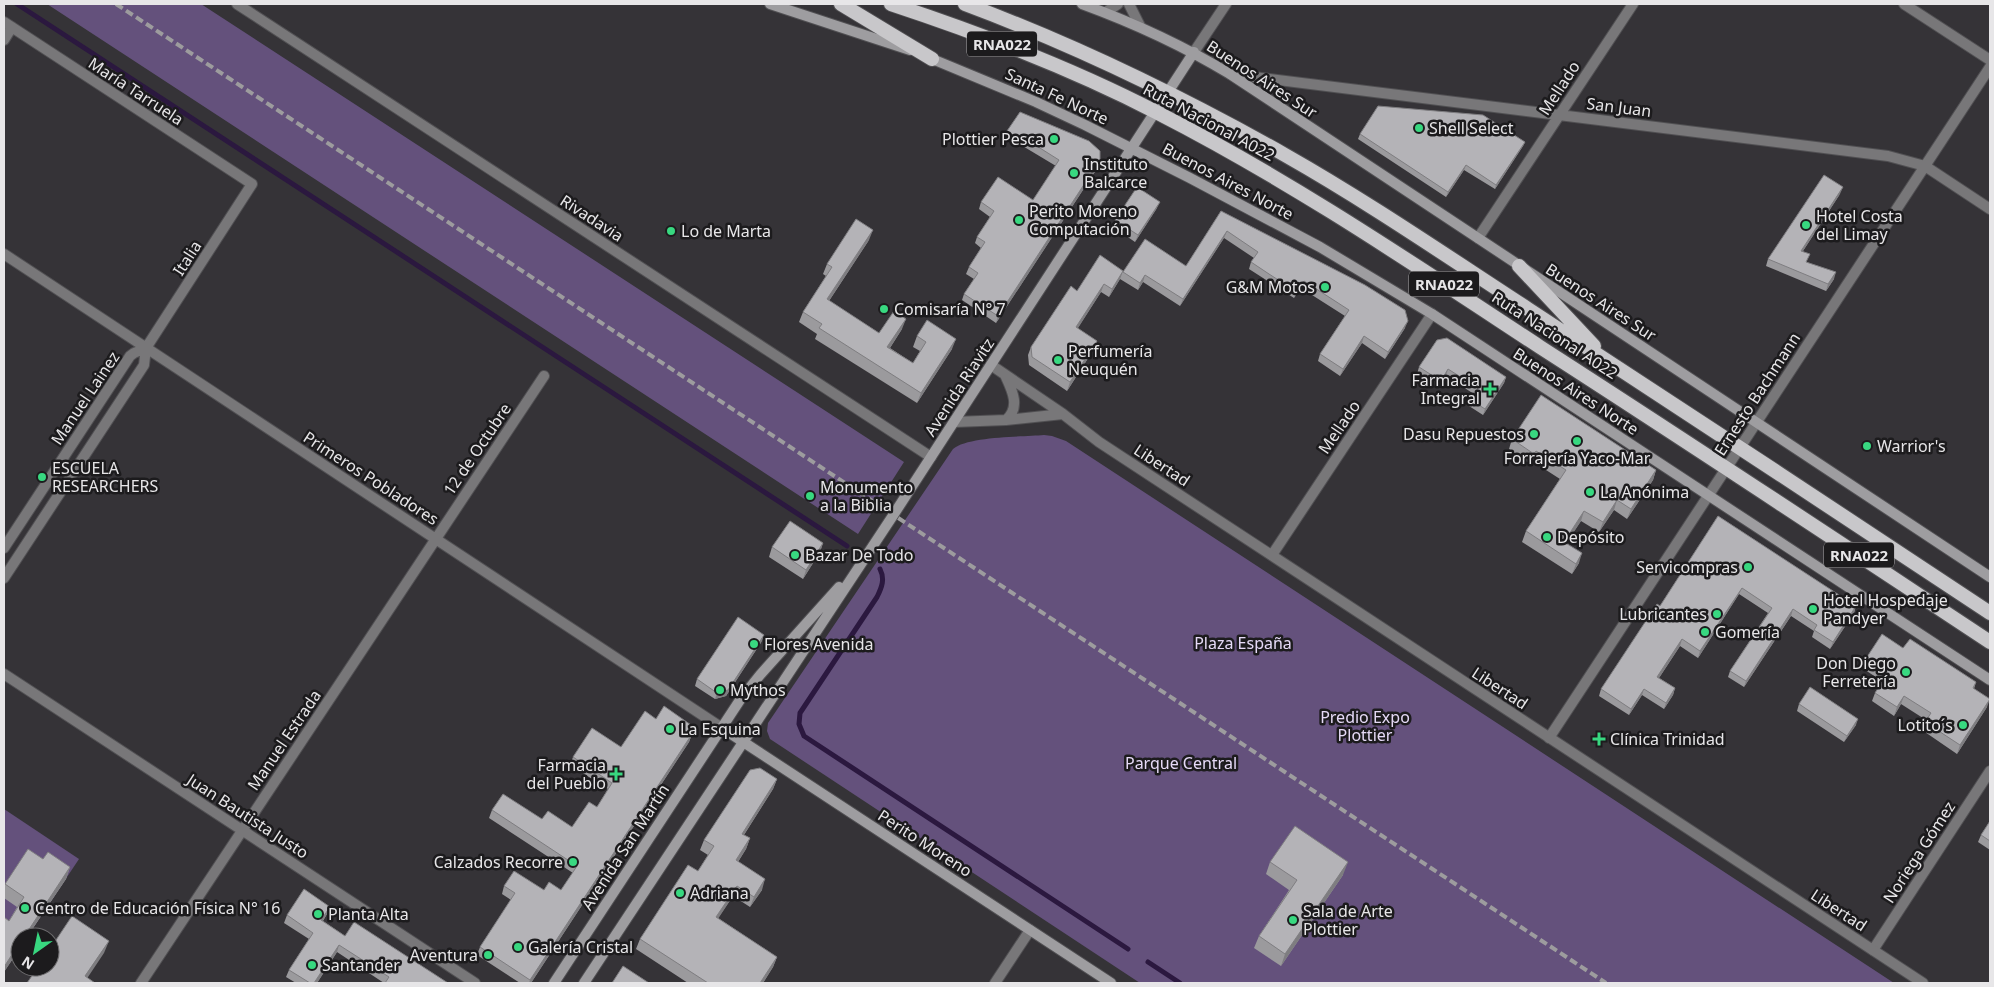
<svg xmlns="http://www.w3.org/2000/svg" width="1994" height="987" viewBox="0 0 1994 987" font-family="'Noto Sans',sans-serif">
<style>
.green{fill:#64517c}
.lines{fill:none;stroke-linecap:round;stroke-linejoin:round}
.stream{stroke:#2b183f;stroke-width:5}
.minor-casing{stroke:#515053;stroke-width:12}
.tertiary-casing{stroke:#515053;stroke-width:12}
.secondary-casing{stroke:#515053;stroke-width:12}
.trunk-casing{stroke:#515053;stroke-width:16}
.minor{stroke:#787779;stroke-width:10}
.tertiary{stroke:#787779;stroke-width:10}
.secondary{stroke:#9e9da0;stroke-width:10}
.trunk{stroke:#c8c7ca;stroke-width:14}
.rail{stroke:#9d9c9e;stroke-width:4;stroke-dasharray:8 4;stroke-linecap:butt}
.wall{fill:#9b9a9d}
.shaded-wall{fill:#7e7d80}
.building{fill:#b4b3b7;stroke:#7e7d80}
.poi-dot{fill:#38d880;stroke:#1c1b1d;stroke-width:2}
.labels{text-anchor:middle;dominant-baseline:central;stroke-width:5;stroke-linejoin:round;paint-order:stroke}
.shield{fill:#1c1b1d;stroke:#aaa9ab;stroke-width:1}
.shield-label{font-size:15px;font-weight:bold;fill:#e7e6e8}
.street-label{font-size:16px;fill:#e7e6e8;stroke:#1c1b1d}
.poi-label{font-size:16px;fill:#e7e6e8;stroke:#1c1b1d;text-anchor:start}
.park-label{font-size:16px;fill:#e6daf7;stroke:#1c1b1d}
</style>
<rect width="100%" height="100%" fill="#353337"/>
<path class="green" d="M47,4H201L904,462L858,534Z
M1044,435L1052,436L1066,441L1894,983H1140L770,739L767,731L768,723L953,449C968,436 1023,437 1044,435Z
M4,809L79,859L27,937H20L4,972Z"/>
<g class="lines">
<path class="stream" d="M17,4L847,546
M880,569C885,579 882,587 877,597L800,713L799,724L804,736L1128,949
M1148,962L1180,983"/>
<defs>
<path id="minor" d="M1129,4L1140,26
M1904,4L1990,60
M1106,12L1118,4
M4,22L252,184L146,348
M4,40L12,27
M1230,74L1888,156L1925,166L1990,209
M1478,238L1633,4
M4,254L722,728
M4,548L130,356L134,353L146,348
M1272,555L1432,314
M4,578L144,365L146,348
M4,674L475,983
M1549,738L1990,67
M1873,950L1990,771
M141,983L544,376
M995,983L1030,930"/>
<path id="tertiary" d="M237,4L931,457
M1194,52L1226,4
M991,365L1063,414L1099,442L1923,983
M1005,375C1012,390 1021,407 1006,420
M954,422L1006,420L1063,414"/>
<path id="secondary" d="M770,4L910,50
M1082,4C1134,23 1182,45 1230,74L1990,577
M925,56L1036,102L1085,125L1190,178L1320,247L1432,314L1990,680
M722,728L1111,983
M554,983L740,700L760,675L839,587
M584,983L894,514L1194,52"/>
<path id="trunk" d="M841,4L932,59
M891,4C982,34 1073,69 1158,113C1291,181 1415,265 1540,347C1691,444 1840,543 1990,642
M965,4C1075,45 1182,97 1285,155C1368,202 1448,257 1528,309C1683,410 1836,511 1990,613
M1519,266L1594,346"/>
</defs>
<use href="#minor" class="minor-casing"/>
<use href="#tertiary" class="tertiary-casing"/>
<use href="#secondary" class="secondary-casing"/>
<use href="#trunk" class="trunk-casing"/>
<use href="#minor" class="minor"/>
<use href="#tertiary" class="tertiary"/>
<use href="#secondary" class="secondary"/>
<use href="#trunk" class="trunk"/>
<path class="rail" d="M116,4L1606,983"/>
</g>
<path class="wall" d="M1007,131L1098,167L996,323L962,300L964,294L974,279L966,274L969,267L981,248L975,243L977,237L990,217L979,209L981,202L1033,200L1056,166L1021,145L1020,147L1005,137Z
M1360,134L1525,142L1523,146L1495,189L1464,170L1446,197L1358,139Z
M1840,194L1803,251L1807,262L1834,279L1826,291L1766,266L1768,259Z
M1157,208L1135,242L1113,227L1115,220Z
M1221,211L1405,328L1385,359L1362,343L1340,376L1318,361L1320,354L1345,316L1301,288L1294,298L1249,269L1251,262L1254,258L1224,238L1180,306L1143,282L1138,290L1120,279L1109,297L1101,292L1077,329L1097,341L1094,349L1067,391L1029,365L1028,355L1031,347L1077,291L1123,271L1186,266Z
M869,240L829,301L879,333L902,329L890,348L913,363L920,351L913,347L917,336L952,349L917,403L815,339L817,334L799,322L803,312L826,276L823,274L827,264Z
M1437,340L1506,377L1504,383L1483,415L1469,406L1471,400L1474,394L1446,376L1438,388L1417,374L1419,367Z
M1512,439L1656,470L1653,480L1627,519L1614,510L1599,532L1581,521L1566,543L1579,563L1572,574L1522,542L1526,531L1560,479L1532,461L1530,464L1509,449Z
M1718,516L1856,606L1854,613L1830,649L1812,637L1814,631L1791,616L1744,687L1728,677L1730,671L1768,613L1739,594L1698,658L1680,646L1659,678L1675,688L1673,695L1664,709L1642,695L1629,715L1599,696L1601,689L1660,606Z
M823,543L820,552L803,579L769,557L772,547Z
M762,641L726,696L715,699L695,686L697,679Z
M1903,648L1976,682L1974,689L1987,707L1957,754L1922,730L1926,720L1901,704L1894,716L1872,701L1875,693L1882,681L1862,668L1865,660Z
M1799,704L1856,725L1844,742L1797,711Z
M656,719L692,734L689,742L531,983H520L477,955L480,947L511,900L502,894L504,886L544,890H561L573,873L489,818L492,810L542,819L572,827L597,807L608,789L570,765L573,757L621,747Z
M777,779L773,789L744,835L750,838L746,849L738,862L762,890L750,907L733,896L718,918L777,957L773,967L763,983H688L636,949L640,939L698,871L708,855L700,850L704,840Z
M1990,821V850L1978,842L1981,835Z
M43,859L70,867L66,879L27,937H20V948L4,972L9,921L17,907L4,898V887L5,884Z
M1270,862L1343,875L1281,966L1254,948L1259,936L1289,890L1266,874Z
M330,907L327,914L323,921L345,936L448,983H384L337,952L317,983H296L286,977L289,970L309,939L284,923L287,915Z"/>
<path class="shaded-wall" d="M1525,142L1523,146L1495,189L1496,185Z
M1100,160L1098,167L996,323L998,316Z
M1466,165L1464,170L1446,197L1448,192Z
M1843,187L1840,194L1799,257L1801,251Z
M1160,202L1157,208L1135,242L1138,235Z
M873,230L869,240L823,310L827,299Z
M1227,231L1224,238L1180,306L1183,299Z
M1123,271L1120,279L1109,297L1112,289Z
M1836,272L1834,279L1826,291L1828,284Z
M1145,275L1143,282L1138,290L1140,283Z
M1304,281L1301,288L1294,298L1297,292Z
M1104,284L1101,292L1073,336L1076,327Z
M906,319L902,329L884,357L887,347Z
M1408,321L1405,328L1385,359L1388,352Z
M1364,336L1362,343L1340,376L1343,369Z
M956,339L952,349L917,403L921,393Z
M1097,341L1094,349L1067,391L1070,382Z
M1448,369L1446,376L1438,388L1441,381Z
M1506,377L1504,383L1483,415L1485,409Z
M1656,470L1653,480L1627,519L1631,509Z
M1617,500L1614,510L1599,532L1603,522Z
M1584,511L1581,521L1561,552L1564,542Z
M823,543L820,552L803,579L806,570Z
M1582,553L1579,563L1572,574L1576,564Z
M1742,588L1739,594L1698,658L1700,651Z
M1856,606L1854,613L1830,649L1833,642Z
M1793,609L1791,616L1744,687L1746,681Z
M764,635L762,641L726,696L715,699L717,693Z
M1682,639L1680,646L1655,684L1657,677Z
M1675,688L1673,695L1664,709L1666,703Z
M1644,689L1642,695L1629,715L1631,709Z
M1904,696L1901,704L1894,716L1897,707Z
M1990,699L1987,707L1957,754L1960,745Z
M1858,719L1856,725L1844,742L1847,736Z
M692,734L689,742L531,983H529L530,980Z
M777,779L773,789L738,844L742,834Z
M750,838L746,849L732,871L736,860Z
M1348,862L1343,875L1281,966L1285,954Z
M70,867L66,879L27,937H24Z
M765,879L762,890L750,907L754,897Z
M737,886L733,896L712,928L716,917Z
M330,907L327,914L318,928L321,920Z
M109,941L104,953L84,983L85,976Z
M20,942V948L4,972V967Z
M339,945L337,952L317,983H314Z
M777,957L773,967L763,983H760Z"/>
<path class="building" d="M1378,106L1483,115L1525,142L1496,185L1466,165L1448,192L1360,134Z
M1020,112L1089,141L1100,151V160L998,316L964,294L978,273L969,267L985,242L977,237L994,211L981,202L998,177L1033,200L1059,160L1024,138L1022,141L1007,131Z
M1824,175L1843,187L1801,251L1810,254L1806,262L1836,272L1828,284L1768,259Z
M1137,187L1160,202L1138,235L1115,220Z
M1221,211L1365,285L1405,310L1408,321L1388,352L1364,336L1343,369L1320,354L1349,310L1304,281L1297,292L1269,274L1251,262L1258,252L1227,231L1183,299L1145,275L1140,283L1123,272L1145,239L1186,266Z
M856,219L873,230L827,299L879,333L894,311L906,319L887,347L913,363L926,342L917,336L927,320L956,339L921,393L819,328L822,324L803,312L832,267L827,264Z
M1100,255L1123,271L1112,289L1104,284L1076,327L1097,341L1070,382L1032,357L1031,347L1071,286L1077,291Z
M1447,338L1506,377L1485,409L1471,400L1478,388L1448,369L1441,381L1419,367L1437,340Z
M1541,395L1656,470L1631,509L1617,500L1603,522L1584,511L1564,542L1582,553L1576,564L1526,531L1566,470L1536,451L1534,454L1512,439Z
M1718,516L1856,606L1833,642L1814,630L1817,625L1793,609L1746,681L1730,671L1772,608L1742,588L1700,651L1682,639L1657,677L1675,688L1666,703L1644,689L1631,709L1601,689L1657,604L1660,606Z
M790,521L823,543L806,570L772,547Z
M738,617L764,635L728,690L717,693L697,679Z
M1882,634L1903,648L1910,639L1976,682L1973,688L1990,699L1960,745L1925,722L1931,713L1904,696L1897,707L1875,693L1887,674L1865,660Z
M1810,687L1858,719L1847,736L1799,704Z
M664,706L691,725L692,734L530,980L480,947L515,893L504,886L514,871L544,890L549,882L561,890L577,866L492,810L503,794L542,819L548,811L572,827L589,802L597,807L612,783L573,757L592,728L621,747L645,711L656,719Z
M760,768L777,779L742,834L750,838L736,860L765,879L754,897L737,886L716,917L777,957L760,983H708L640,939L688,865L698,871L714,846L704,840L750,770Z
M1990,821V841L1981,835Z
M1295,826L1348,862L1285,954L1259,936L1297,880L1270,862Z
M28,849L43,859L48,852L70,867L24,937H20V942L4,967V917L9,921L24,897L5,884Z
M304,889L330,907L321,920L345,936L354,922L448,983H385L389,977L339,945L314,983H310L289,970L313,933L287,915Z
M72,916L109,941L85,976L95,983H27L38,967H50V949Z
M623,966L649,983H612Z"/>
<g class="poi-dot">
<circle cx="1419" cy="128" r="5"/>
<circle cx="1054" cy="139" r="5"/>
<circle cx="1074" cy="173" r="5"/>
<circle cx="1019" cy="220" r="5"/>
<circle cx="1806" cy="225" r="5"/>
<circle cx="671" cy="231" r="5"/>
<circle cx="1325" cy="287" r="5"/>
<circle cx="884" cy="309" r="5"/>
<circle cx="1058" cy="360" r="5"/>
<path d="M1487.5 381.5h5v5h5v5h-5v5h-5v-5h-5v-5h5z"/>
<circle cx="1534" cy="434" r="5"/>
<circle cx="1577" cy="441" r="5"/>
<circle cx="1867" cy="446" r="5"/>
<circle cx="42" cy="477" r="5"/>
<circle cx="1590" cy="492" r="5"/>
<circle cx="810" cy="496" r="5"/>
<circle cx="1547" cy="537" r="5"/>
<circle cx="795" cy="555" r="5"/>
<circle cx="1748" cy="567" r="5"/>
<circle cx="1813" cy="609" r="5"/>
<circle cx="1717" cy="614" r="5"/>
<circle cx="1705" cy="632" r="5"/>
<circle cx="754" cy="644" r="5"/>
<circle cx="1906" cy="672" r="5"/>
<circle cx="720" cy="690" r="5"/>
<circle cx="1963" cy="725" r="5"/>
<circle cx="670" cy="729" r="5"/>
<path d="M1596.5 731.5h5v5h5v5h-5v5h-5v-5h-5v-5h5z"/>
<path d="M613.5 766.5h5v5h5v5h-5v5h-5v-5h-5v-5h5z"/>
<circle cx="573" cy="862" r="5"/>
<circle cx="680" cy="893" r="5"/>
<circle cx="25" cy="908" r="5"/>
<circle cx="318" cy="914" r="5"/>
<circle cx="1293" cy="920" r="5"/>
<circle cx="518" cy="947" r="5"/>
<circle cx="488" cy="955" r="5"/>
<circle cx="312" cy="965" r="5"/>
</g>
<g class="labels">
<g class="shield">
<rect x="967" y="31.5" width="70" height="25" rx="4"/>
<rect x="1409" y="271.5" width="70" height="25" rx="4"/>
<rect x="1824" y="542.5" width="70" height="25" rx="4"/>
</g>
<g class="shield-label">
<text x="1002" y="44">RNA022</text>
<text x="1444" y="284">RNA022</text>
<text x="1859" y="555">RNA022</text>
</g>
<g class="street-label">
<text transform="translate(1262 79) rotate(33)">Buenos Aires Sur</text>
<text transform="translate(1559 88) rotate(-57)">Mellado</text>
<text transform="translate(136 91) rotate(33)">María Tarruela</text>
<text transform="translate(1057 96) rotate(25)">Santa Fe Norte</text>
<text transform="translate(1619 107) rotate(7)">San Juan</text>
<text transform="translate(1209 122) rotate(28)">Ruta Nacional A022</text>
<text transform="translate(1228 181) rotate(28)">Buenos Aires Norte</text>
<text transform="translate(592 218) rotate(33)">Rivadavia</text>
<text transform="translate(187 258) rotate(-57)">Italia</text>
<text transform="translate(1601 302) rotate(33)">Buenos Aires Sur</text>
<text transform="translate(1555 335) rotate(33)">Ruta Nacional A022</text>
<text transform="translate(959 387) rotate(-57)">Avenida Riavitz</text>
<text transform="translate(1576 391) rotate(33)">Buenos Aires Norte</text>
<text transform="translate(1757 394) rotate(-57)">Ernesto Bachmann</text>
<text transform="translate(85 398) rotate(-56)">Manuel Lainez</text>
<text transform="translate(1339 427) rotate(-56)">Mellado</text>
<text transform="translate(477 449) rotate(-56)">12 de Octubre</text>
<text transform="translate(1162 465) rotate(33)">Libertad</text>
<text transform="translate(371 478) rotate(33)">Primeros Pobladores</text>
<text transform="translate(1500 688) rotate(33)">Libertad</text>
<text transform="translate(284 740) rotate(-56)">Manuel Estrada</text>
<text transform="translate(248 816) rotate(33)">Juan Bautista Justo</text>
<text transform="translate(925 843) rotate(33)">Perito Moreno</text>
<text transform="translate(625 847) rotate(-57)">Avenida San Martín</text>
<text transform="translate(1919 852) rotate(-57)">Noriega Gómez</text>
<text transform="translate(1839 910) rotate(33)">Libertad</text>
</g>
<g class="poi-label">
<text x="1429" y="128">Shell Select</text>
<text x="1044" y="139" text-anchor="end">Plottier Pesca</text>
<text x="1084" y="164">Instituto<tspan x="1084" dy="18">Balcarce</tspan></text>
<text x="1029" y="211">Perito Moreno<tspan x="1029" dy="18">Computación</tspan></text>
<text x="1816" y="216">Hotel Costa<tspan x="1816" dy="18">del Limay</tspan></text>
<text x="681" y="231">Lo de Marta</text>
<text x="1315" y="287" text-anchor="end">G&amp;M Motos</text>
<text x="894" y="309">Comisaría N° 7</text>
<text x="1068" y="351">Perfumería<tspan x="1068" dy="18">Neuquén</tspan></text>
<text x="1480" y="380" text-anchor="end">Farmacia<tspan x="1480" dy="18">Integral</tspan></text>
<text x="1524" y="434" text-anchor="end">Dasu Repuestos</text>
<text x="1877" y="446">Warrior's</text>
<text x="1577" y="458" text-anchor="middle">Forrajería Yaco-Mar</text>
<text x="52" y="468">ESCUELA<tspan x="52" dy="18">RESEARCHERS</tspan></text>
<text x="820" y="487">Monumento<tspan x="820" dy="18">a la Biblia</tspan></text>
<text x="1600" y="492">La Anónima</text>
<text x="1557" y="537">Depósito</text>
<text x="805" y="555">Bazar De Todo</text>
<text x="1738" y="567" text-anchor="end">Servicompras</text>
<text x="1823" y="600">Hotel Hospedaje<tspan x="1823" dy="18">Pandyer</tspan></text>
<text x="1707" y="614" text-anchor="end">Lubricantes</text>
<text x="1715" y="632">Gomería</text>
<text x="764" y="644">Flores Avenida</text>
<text x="1896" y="663" text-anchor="end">Don Diego<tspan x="1896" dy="18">Ferretería</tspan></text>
<text x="730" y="690">Mythos</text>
<text x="1953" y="725" text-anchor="end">Lotito´s</text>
<text x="680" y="729">La Esquina</text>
<text x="1610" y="739">Clínica Trinidad</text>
<text x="606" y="765" text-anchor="end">Farmacia<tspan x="606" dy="18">del Pueblo</tspan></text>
<text x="563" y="862" text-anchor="end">Calzados Recorre</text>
<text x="690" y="893">Adriana</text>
<text x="35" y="908">Centro de Educación Física N° 16</text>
<text x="1303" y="911">Sala de Arte<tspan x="1303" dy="18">Plottier</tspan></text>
<text x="328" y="914">Planta Alta</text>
<text x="528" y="947">Galería Cristal</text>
<text x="478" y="955" text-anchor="end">Aventura</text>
<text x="322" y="965">Santander</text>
</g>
<g class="park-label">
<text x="1243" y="643">Plaza España</text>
<text x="1365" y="717">Predio Expo<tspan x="1365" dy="18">Plottier</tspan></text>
<text x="1181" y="763">Parque Central</text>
</g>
</g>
<rect width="1994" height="987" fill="none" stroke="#e7e6e8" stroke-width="10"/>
<g transform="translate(35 952) rotate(213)"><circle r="24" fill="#1c1b1d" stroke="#6d6c6e"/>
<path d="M0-4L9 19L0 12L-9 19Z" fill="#38d880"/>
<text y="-8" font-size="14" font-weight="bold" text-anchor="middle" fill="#e7e6e8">N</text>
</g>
</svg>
